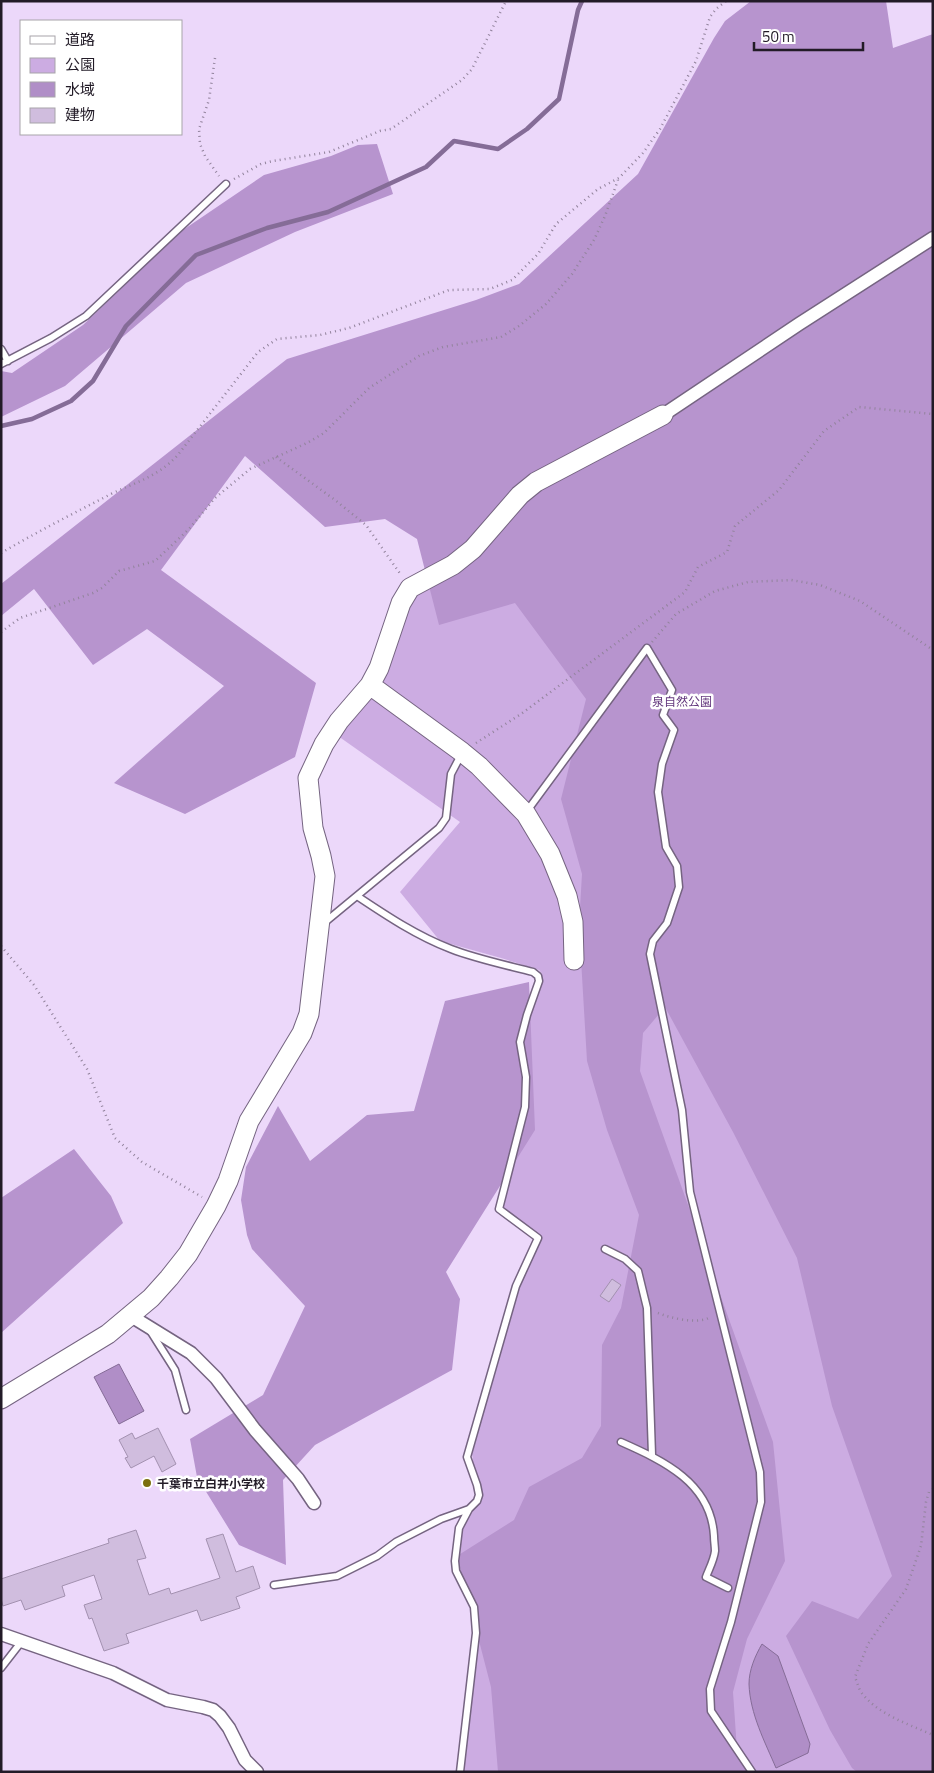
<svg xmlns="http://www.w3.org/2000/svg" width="934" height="1773" viewBox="0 0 934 1773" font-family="'Titillium Web','Noto Sans JP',sans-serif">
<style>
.green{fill:#ccace2}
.forest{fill:#b794ce}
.water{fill:#b08ec7;stroke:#856c97}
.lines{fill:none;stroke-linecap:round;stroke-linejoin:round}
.stream{stroke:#856c97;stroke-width:4.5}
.building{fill:#d0bdde;stroke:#a391b0}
.lane-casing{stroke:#756481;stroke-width:9}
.street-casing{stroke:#756481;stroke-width:15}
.secondary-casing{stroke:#756481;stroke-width:21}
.path{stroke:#92839c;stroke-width:2.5;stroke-dasharray:1 4;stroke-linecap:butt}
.lane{stroke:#fff;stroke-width:6}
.street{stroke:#fff;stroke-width:12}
.secondary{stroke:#fff;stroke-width:19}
.poi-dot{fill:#7c700f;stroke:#fff;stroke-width:2}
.labels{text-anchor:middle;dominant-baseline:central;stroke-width:5;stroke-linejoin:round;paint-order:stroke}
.park-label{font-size:12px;fill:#653a7f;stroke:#fff}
.poi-label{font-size:12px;font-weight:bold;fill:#221b27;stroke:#fff;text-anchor:start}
</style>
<rect width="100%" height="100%" fill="#ecd8fa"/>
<path class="green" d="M668,420L933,1772H464L479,1617L458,1565L461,1531L470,1513L479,1503L472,1454L518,1288L540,1241L541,1237L538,1234L503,1208L525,1122L529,1016L542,983V974L539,970L501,958L440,941L400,892L460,822L338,736L408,605L420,592Z"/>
<path class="forest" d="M751,1H886L893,48L933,34V1772H857L852,1768L830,1730L786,1636L812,1601L858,1619L892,1576L832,1406L797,1258L733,1132L665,1007L643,1033L640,1071L773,1442L785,1561L747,1639L733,1692L737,1750L755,1772H498L491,1687L457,1556L514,1520L529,1487L582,1458L601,1426L602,1345L621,1308L639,1215L607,1130L587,1061L579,925L582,874L561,799L586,699L515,603L439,625L417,539L385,519L325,527L245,456L161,570L316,683L295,757L185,814L114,783L224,686L147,629L93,665L34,589L1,616V584L287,359L476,300L519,284L638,174L714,38L725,21Z
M377,144L393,194L295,232L186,283L65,386L1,417V371L12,373L83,325L183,230L264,175L331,156L358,145Z
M529,982L535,1130L446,1272L460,1299L452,1370L315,1445L283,1480L286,1565L239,1545L197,1477L190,1439L263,1395L305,1306L252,1249L247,1235L241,1200L246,1167L278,1106L310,1161L367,1115L414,1111L445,1001Z
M74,1149L111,1196L123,1223L1,1333V1198Z"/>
<path class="water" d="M119,1364L144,1411L119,1424L94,1377Z
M762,1644L778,1656L810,1744L808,1753L776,1768C765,1742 750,1714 749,1684C749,1670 755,1656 762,1644Z"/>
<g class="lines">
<path class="stream" d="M1,426L32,419L71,401L93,381L126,326L196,255L267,228L328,212L426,167L454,141L498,149L527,129L559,99L578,10L582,1"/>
</g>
<path class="building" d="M612,1279L621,1285L609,1302L600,1296Z
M158,1428L176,1464L162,1472L154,1456L131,1468L125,1458L128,1457L119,1440L132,1433L135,1439Z
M136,1530L146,1558L137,1560L149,1595L169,1588L171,1594L220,1578L206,1539L223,1534L236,1572L253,1566L260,1588L236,1597L240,1608L201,1621L197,1610L126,1634L129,1643L104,1651L92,1618L89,1619L84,1605L102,1599L94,1575L62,1586L65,1596L25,1610L21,1600L3,1606L1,1599V1579L109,1543L108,1539Z"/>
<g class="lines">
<defs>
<path id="lane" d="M1,349L8,361
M1,364L51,338L86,316L226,184
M527,811L647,648L672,690L663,715L674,730L662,764L658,792L666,847L677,866L679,887L667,923L653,941L650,954L682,1110L690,1192L760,1472L761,1502L731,1622L710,1689L711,1711L752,1772
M324,923L439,828L446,818L451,774L462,753
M605,1249L625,1259L638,1271L647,1308L652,1455
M151,1332L175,1370L186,1410
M621,1442C664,1461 711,1483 714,1536C714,1541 715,1547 715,1551C714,1560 709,1569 706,1577L728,1588
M274,1585L337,1576L377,1556L396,1542L441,1519L469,1509L477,1501L479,1495L477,1485L467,1457L516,1286L538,1238L499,1209L525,1107L526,1077L520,1042L527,1015L539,981L538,976L533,972C506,965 477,959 451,949C417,936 387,916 357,896
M1,1668L22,1641
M460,1772L476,1633L474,1607L456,1571L455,1561L459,1528L469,1509"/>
<path id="street" d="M663,415L799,324L933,238
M131,1316L191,1353L216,1378L255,1430L298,1479L314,1503
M1,1634L113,1673L167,1700L203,1707L213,1710L220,1716L229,1728L245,1760L257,1772"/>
<path id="secondary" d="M370,685L462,752L479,766L526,814L550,854L567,896L573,922L574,960
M1,1399L108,1334L151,1298L169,1278L188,1254L216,1206L228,1181L249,1121L302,1033L309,1014L325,876L321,856L313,828L308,778L324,744L339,721L370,685L379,668L401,603L410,588L453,565L473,549L520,495L536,482L663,415"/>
</defs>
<use href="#lane" class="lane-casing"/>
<use href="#street" class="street-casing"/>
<use href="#secondary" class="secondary-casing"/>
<path class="path" d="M215,58L209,100L199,129L200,144L205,156L219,176
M234,179L261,164L273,161L329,152L380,131L391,129L462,80L472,69L506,1
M276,457L335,500L366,525L401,575
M1,553C37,532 74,513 111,494C136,482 157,477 177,456L258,352L277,339L320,335L349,328L449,290L490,289L512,280L538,254L556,224L598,189L619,178L643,153L660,129L696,61L710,17L716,9L726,1
M1,632L20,618L93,593L102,588L119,571L155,561L189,529L215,498L250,469L307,443L324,433L369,388L419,356L443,347L501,337L519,326L546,304L572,274L594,240L605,216L618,180
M652,642L676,614L715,591L748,582L791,580L820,585L860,601L933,650
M476,743L521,714L685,592L698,567L727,552L735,526L779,490L824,431L859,407L933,414
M1,946L34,985L87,1069L115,1138L142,1162L202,1197
M658,1313C670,1318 699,1325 710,1317
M933,1489L929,1492L926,1502L921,1546L906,1589L868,1644L855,1677C857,1682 858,1687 861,1692C877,1714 908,1724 933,1735"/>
<use href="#lane" class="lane"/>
<use href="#street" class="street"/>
<use href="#secondary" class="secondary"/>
</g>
<circle class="poi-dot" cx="147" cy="1483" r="5"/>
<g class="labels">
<g class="park-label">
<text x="682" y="701">泉自然公園</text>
</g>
<g class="poi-label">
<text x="157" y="1483">千葉市立白井小学校</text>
</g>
</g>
<rect width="934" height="1773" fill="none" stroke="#221b27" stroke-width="5"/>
<rect x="20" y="20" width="162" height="115" fill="#ffffff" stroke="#a7a4a9"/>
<rect x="30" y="36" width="25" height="8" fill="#ffffff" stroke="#a7a4a9"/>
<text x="65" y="45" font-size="15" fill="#221b27">道路</text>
<rect x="30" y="58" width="25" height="15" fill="#ccace2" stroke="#a7a4a9"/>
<text x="65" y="70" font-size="15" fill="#221b27">公園</text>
<rect x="30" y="82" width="25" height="15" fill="#b08ec7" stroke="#a7a4a9"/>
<text x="65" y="95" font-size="15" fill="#221b27">水域</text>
<rect x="30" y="108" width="25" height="15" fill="#d0bdde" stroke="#a7a4a9"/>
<text x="65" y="120" font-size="15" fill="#221b27">建物</text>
<path d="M754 42v8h109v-8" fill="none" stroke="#221b27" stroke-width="2.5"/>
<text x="762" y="42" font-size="15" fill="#221b27" stroke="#ffffff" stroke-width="4" paint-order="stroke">50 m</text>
</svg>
